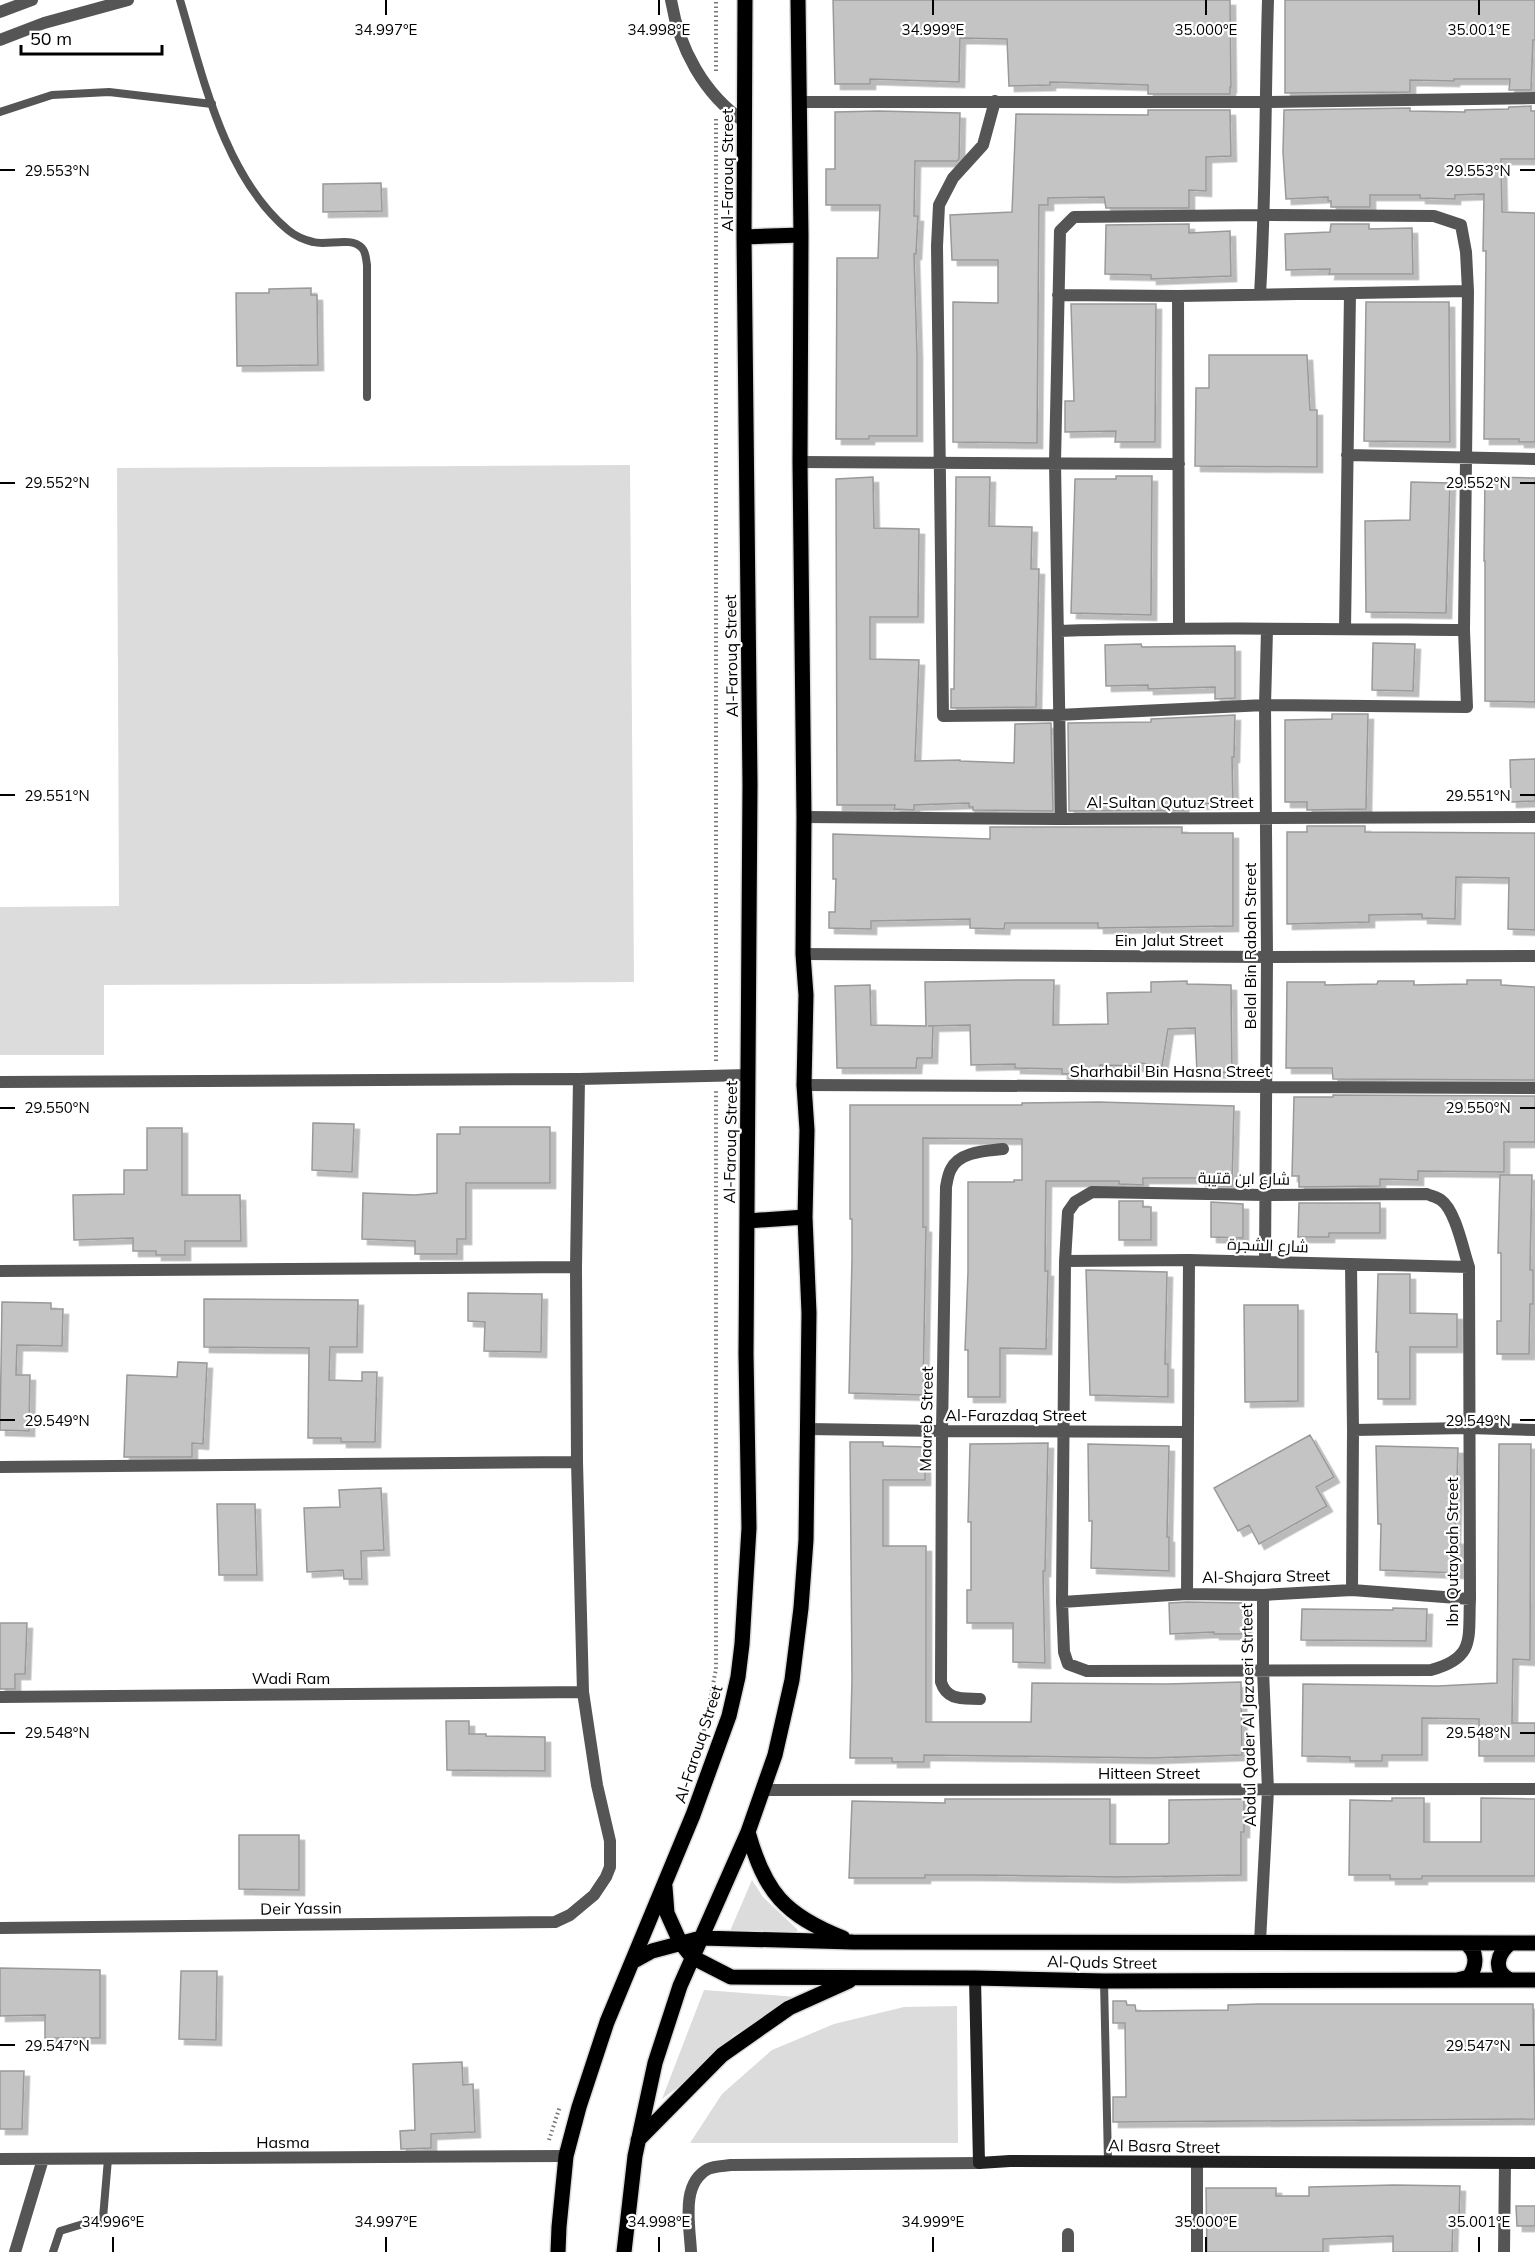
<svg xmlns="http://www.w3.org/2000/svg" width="1535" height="2252" viewBox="0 0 1535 2252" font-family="Mulish,Cairo,sans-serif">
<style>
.green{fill:#dcdcdc}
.building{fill:#c4c4c4;stroke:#999;stroke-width:1.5;filter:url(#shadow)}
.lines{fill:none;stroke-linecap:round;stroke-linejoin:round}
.primary-casing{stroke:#dbdbdb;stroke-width:18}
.path{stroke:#777;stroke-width:4;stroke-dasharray:1.5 3;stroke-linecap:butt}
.service{stroke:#555;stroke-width:8}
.minor{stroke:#555;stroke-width:12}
.tertiary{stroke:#555;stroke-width:12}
.secondary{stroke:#222;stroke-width:12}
.primary{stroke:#000;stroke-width:15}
.ticks{fill:none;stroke:#000;stroke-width:2}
.labels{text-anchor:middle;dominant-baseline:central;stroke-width:4.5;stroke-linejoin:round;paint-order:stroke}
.street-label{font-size:16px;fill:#000;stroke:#fff}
.ticks-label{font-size:15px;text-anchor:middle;fill:#000;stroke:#fff;stroke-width:4.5;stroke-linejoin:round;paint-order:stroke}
</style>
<defs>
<filter id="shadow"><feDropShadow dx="5.5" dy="5.5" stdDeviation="0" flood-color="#0004"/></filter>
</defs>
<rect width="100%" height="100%" fill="#fff"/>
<path class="green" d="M630,465L634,982L104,985V1055H0V907L119,906L117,468Z
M752,1880L763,1897L798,1930L795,1934L730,1931Z
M704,1990L797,1997L734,2035L678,2087L662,2099Z
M957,2006L958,2143H690L722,2094L772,2050L834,2024L904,2007Z"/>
<path class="building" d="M833,0H1230L1231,87H1230V94H1148V85L1050,82V85L1009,86L1007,39L960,38L959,82L870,79V84H835Z
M1285,0H1535V40H1533L1531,90H1509L1510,79H1454V81L1410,80V92L1285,93Z
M1531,106V111H1535V159H1501L1502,212L1535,213V442H1519V439H1484L1486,251H1483L1484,194L1455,195V199L1420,198V195H1370V207H1331V201H1328V197L1286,199L1283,152L1284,110L1410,108V111L1465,112V110L1508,109L1509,107Z
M1148,110H1230L1231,156L1206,157V191L1189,190V208H1106L1104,197L1048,198V205H1039L1037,443L953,442V302L998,303V260H952L950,215L1012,212L1016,114L1148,115Z
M879,111L960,113L959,159L957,161H915L914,216H918L916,254H914L917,353V436H869V439H836L837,258H878L880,205H826V169H835V112Z
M381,183L382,211L323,212V184Z
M1189,224V233L1230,231L1231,276L1151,279V275L1105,274L1106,225Z
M1331,224H1369V229L1412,228L1413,274H1329L1330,269L1286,270L1285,234L1330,232Z
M311,288V295H317L318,365L237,366L236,293H269V289Z
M1366,302H1449L1450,442L1364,441Z
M1071,304H1156L1155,442H1115L1116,431L1065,432V401H1074Z
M1209,355H1307L1310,410H1317V467L1195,466L1196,388H1209Z
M1116,476H1152L1151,615L1071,613L1075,479H1116Z
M873,477L874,528L919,529L918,617H870V659L919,660L915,761L960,760V761L1014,763L1015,724L1051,723L1053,811L973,810V807H969V803L914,805V810L894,809L895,805H837L836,479Z
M956,477H990L989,526L1032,527L1031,569H1039L1036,707L951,708V689H954Z
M1485,477L1535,478V702L1485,701V561H1484Z
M1411,482L1450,483L1446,613L1366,612L1365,521L1410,520Z
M1373,643L1415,644L1413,691L1372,690Z
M1141,644L1142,647L1235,646V698L1215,699V687L1148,689V685L1106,686L1105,645Z
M1332,714H1368L1366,809L1307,810V802H1285V720L1332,719Z
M1235,715L1234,757H1232L1233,803L1183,804V810L1069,811L1068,723L1151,722V719Z
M1535,759V801L1511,802L1510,760Z
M1307,826H1365V832L1535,833V930L1508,929L1509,878L1456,877L1455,919L1422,918V914L1369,915V922L1287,924V832H1307Z
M990,827H1182V833H1233V926L1098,928V923H1005L1004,929L970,928V919L871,921V929L829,928V912H835L836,879H833V834L990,839Z
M1017,980H1054L1053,1025L1108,1024L1107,993L1151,992V982L1187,981V984L1231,985L1232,1072L1197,1073L1195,1028L1168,1029L1162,1066L1140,1063V1066L1100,1065V1073L1062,1074V1069L1015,1068V1064L971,1065L970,1025L928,1026H933L932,1058H917L916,1068H837L835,986L870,985L871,1025L926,1026L925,982Z
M1467,980H1501V985L1535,987V1080L1333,1079L1332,1068H1286L1287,982H1325V985L1377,984L1378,981H1414V985L1467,984Z
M1333,1095L1535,1096V1142H1504V1172L1418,1171V1180L1380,1179V1186L1299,1187V1176H1292L1294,1097H1333Z
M1099,1102L1234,1106L1232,1186H1211V1181H1200V1178H1143V1185L1119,1184V1181H1046L1045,1271H1048L1046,1349L1000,1348V1397H968V1350H965L968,1272V1182H1014V1180H1022V1139L923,1138V1227H926L923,1395L849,1393L852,1258V1219H850V1105H1022V1103Z
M313,1123L354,1124L352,1172L312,1170Z
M460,1127H550V1183H466V1239H457V1254H415V1241L362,1239L363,1193L415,1195L437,1193V1134H460Z
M147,1128H182V1195H240L241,1241H185V1255H156V1251H133V1238L74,1240L73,1195L124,1194V1170H147Z
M1500,1175H1532L1530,1270H1533V1304H1530L1529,1354H1497V1321H1501V1253H1498Z
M1119,1201H1143V1207H1151V1240H1119Z
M1211,1202L1243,1204V1238L1211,1237Z
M1299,1203H1380V1233H1329V1237H1298Z
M1086,1270L1167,1272L1165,1364H1168V1397L1090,1395Z
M1378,1274H1410V1313L1457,1314V1347H1410V1399H1378V1352H1376Z
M468,1293L542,1294L541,1352L484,1351L485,1322L468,1321Z
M204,1299L358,1300L357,1347H330L329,1380L362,1381V1372H377L375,1442H341V1438H308L309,1348L204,1347Z
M2,1302L51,1303V1309H63L62,1346L17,1345L16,1375H30L29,1431L0,1430Z
M1244,1305H1298V1401L1245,1402Z
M178,1362L207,1363L203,1444L192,1443V1457H124L127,1375L177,1377Z
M1310,1435L1334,1477L1316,1487L1327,1506L1259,1544L1249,1525L1238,1531L1214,1488Z
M850,1442H883V1446L925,1447V1480H883V1546H926V1722H1031L1032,1683L1167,1684L1241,1682L1242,1755L1152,1758L924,1755V1762H892V1758H850L852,1679Z
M1048,1443L1045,1571H1043L1045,1663L1013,1662V1623H967V1590H971V1522H968L970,1444Z
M1088,1444L1169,1446L1167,1537H1169V1571L1091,1568L1092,1521H1089Z
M1499,1444H1531L1530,1660L1513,1659L1512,1723H1535V1756H1479V1719L1422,1718V1755H1382V1761H1350V1757L1302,1756L1303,1684L1438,1686L1497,1683Z
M1376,1446L1458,1448L1455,1539H1458V1573L1380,1570L1381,1524H1378Z
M381,1488L384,1550L361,1551L362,1579H344L343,1570L307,1572L304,1508L340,1507L339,1490Z
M217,1504H255L257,1575H219Z
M1187,1602L1246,1603V1634H1214V1632L1170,1634L1169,1603Z
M1393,1608L1427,1609L1426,1641L1301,1640L1302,1609L1393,1610Z
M0,1623H27L25,1674H15V1689H0Z
M446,1721H469V1734H486V1736L545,1737V1771L447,1770Z
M1392,1798H1424V1842H1481V1798L1535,1799V1876H1422V1879H1390V1875H1349L1350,1800L1392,1801Z
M945,1799H1110V1844H1166L1169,1843V1800L1244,1799V1832H1241V1875L1118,1877L974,1875H925V1878H849L852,1801L945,1803Z
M239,1835H299V1890L239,1889Z
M0,1968L100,1970V2038H45V2015L0,2016Z
M181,1971H217L216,2040L179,2039Z
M1113,2001H1126L1127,2005H1135L1136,2011L1228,2010V2005L1259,2004H1533L1535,2119L1113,2122V2097H1126L1125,2023H1113Z
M462,2062L463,2085L473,2084L475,2132L431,2134V2148L401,2149L400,2131L415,2130L413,2064Z
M0,2071H24L22,2129H0Z
M1394,2185L1460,2186L1459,2218H1453L1452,2252H1393V2236L1323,2239V2252H1207L1206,2188H1276V2196H1309V2187Z
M1516,2206H1535V2226H1517Z"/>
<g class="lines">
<defs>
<path id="primary" d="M744,237L801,235
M747,1221L805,1217
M748,1832C765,1893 785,1915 843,1938
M665,1887L667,1913L680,1942L692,1957L731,1977L975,1978L1104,1981L1535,1980
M632,1962L652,1951L701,1938L853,1942L1535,1943
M1458,1980L1469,1977C1477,1966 1478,1951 1465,1943
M1510,1980C1492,1971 1497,1953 1511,1943
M638,2140L722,2055L789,2008L849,1981
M558,2252L559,2227L566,2156L579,2107L607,2022L693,1815L729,1716L738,1677L742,1644L749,1528L746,1354L750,785L744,237L745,0
M624,2252L635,2156L655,2063L680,1986L748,1832L775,1755L792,1680L801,1608L806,1540L809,1313L805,1217L807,1130L804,1085L806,995L803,954L804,817L800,462L801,235L798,0"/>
</defs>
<use href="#primary" class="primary-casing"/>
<path class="path" d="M716,71V0
M716,1061V118
M703,1735L716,1669V1090
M549,2140L560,2106"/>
<path class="service" d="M180,0C203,77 224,176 288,230C294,235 305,240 313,242C327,246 351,236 362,248C366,252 366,259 367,265V397
M0,112L52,95L109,92L212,104
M1104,1981L1108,2161
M53,2252L60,2231L103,2218L108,2159"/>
<path class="minor" d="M995,101L983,145L953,178L939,205L937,246L943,716L1058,715L1265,705L1467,707L1464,630L1468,291L1466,252L1461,225L1434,216L1265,215L1074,217L1060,231L1055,462L1061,819
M799,102H1264L1535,98
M1260,294C1266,196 1265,98 1268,0
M1058,295L1178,296L1468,291
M1178,296L1179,627
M1347,455L1535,459
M800,462L1179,464
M1345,629L1350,293
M1059,631C1194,627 1329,629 1464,630
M804,817L1061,819L1535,817
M803,954L1267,957L1535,956
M0,1082L579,1079L749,1075
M804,1085L1535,1088
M1092,1192L1265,1195L1427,1194C1431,1196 1437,1197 1441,1200C1456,1211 1463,1250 1469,1267L1470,1599C1468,1638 1476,1658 1431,1670L1087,1671L1068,1664L1064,1652L1062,1602L1065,1261L1068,1212L1075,1202Z
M1065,1261L1189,1260L1469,1267
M1265,1262L1267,957L1265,705L1267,630
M1351,1264L1353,1430L1352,1590
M0,1271L576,1267
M807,1429L942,1431L1188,1432
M1353,1430L1468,1428L1535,1430
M0,1467L577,1462
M1187,1594L1189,1260
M1062,1602L1187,1594L1263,1595L1352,1590L1470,1599
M0,1697L583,1692
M980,1699C963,1698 947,1701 941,1682L942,1431L946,1187C947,1182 948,1174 951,1169C960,1151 987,1151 1003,1149
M763,1790L1535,1789
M0,1928L555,1922L570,1915L594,1895L606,1877L610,1867V1841L597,1785L583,1692L577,1462L576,1267L579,1079
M1260,1942L1268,1790L1263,1670V1595
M0,2159L566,2156
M15,2252L43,2159
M691,2252C690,2226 680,2184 708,2169C714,2166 724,2166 731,2165L979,2163
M1068,2252V2234
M1197,2252V2163
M1504,2252L1505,2163"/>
<path class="tertiary" d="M671,0C679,48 704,95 745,122
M0,12L32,0
M0,40L44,23L128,0"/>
<path class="secondary" d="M975,1978L979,2163L1010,2161L1535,2163"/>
<use href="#primary" class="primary"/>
</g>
<path class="ticks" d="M386,0V15M659,0V15M933,0V15M1206,0V15M1479,0V15M0,170H15M1520,170H1535M0,483H15M1520,483H1535M0,795H15M1520,795H1535M0,1108H15M1520,1108H1535M0,1420H15M1520,1420H1535M0,1733H15M1520,1733H1535M0,2045H15M1520,2045H1535M113,2237V2252M386,2237V2252M659,2237V2252M933,2237V2252M1206,2237V2252M1479,2237V2252"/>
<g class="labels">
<g class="street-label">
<text transform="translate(727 170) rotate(-90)">Al-Farouq Street</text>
<text transform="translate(731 656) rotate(-91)">Al-Farouq Street</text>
<text x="1170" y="802">Al-Sultan Qutuz Street</text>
<text x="1169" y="940">Ein Jalut Street</text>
<text transform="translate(1250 946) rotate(-90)">Belal Bin Rabah Street</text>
<text x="1170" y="1071">Sharhabil Bin Hasna Street</text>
<text transform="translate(730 1142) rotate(-89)">Al-Farouq Street</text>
<text transform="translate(1244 1178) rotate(1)">شارع ابن قتيبة</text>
<text transform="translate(1268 1245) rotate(2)">شارع الشجرة</text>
<text x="1016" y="1415">Al-Farazdaq Street</text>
<text transform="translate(926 1419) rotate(-89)">Maareb Street</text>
<text transform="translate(1452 1552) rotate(-90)">Ibn Qutaybah Street</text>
<text transform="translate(1266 1576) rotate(-1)">Al-Shajara Street</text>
<text x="291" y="1678">Wadi Ram</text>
<text transform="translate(1248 1715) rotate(-91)">Abdul Qader Al Jazaeri Strteet</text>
<text transform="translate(698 1744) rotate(-72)">Al-Farouq Street</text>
<text x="1149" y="1773">Hitteen Street</text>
<text transform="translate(301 1908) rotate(-1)">Deir Yassin</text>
<text transform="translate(1102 1962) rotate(1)">Al-Quds Street</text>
<text x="283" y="2142">Hasma</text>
<text transform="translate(1164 2146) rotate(1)">Al Basra Street</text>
</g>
</g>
<g class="ticks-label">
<text x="386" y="35">34.997°E</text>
<text x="659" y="35">34.998°E</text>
<text x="933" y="35">34.999°E</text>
<text x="1206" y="35">35.000°E</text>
<text x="1479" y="35">35.001°E</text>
<text x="57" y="176">29.553°N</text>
<text x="1478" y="176">29.553°N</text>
<text x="57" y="488">29.552°N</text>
<text x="1478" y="488">29.552°N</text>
<text x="57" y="801">29.551°N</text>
<text x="1478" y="801">29.551°N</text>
<text x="57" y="1113">29.550°N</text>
<text x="1478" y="1113">29.550°N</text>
<text x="57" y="1426">29.549°N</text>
<text x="1478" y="1426">29.549°N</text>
<text x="57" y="1738">29.548°N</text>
<text x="1478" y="1738">29.548°N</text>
<text x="57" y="2051">29.547°N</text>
<text x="1478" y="2051">29.547°N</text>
<text x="113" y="2227">34.996°E</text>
<text x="386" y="2227">34.997°E</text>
<text x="659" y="2227">34.998°E</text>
<text x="933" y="2227">34.999°E</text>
<text x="1206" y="2227">35.000°E</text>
<text x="1479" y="2227">35.001°E</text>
</g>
<path d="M21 45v9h141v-9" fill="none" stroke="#000000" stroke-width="3"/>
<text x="30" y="45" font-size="18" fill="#000000" stroke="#ffffff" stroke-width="4.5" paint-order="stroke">50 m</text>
</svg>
